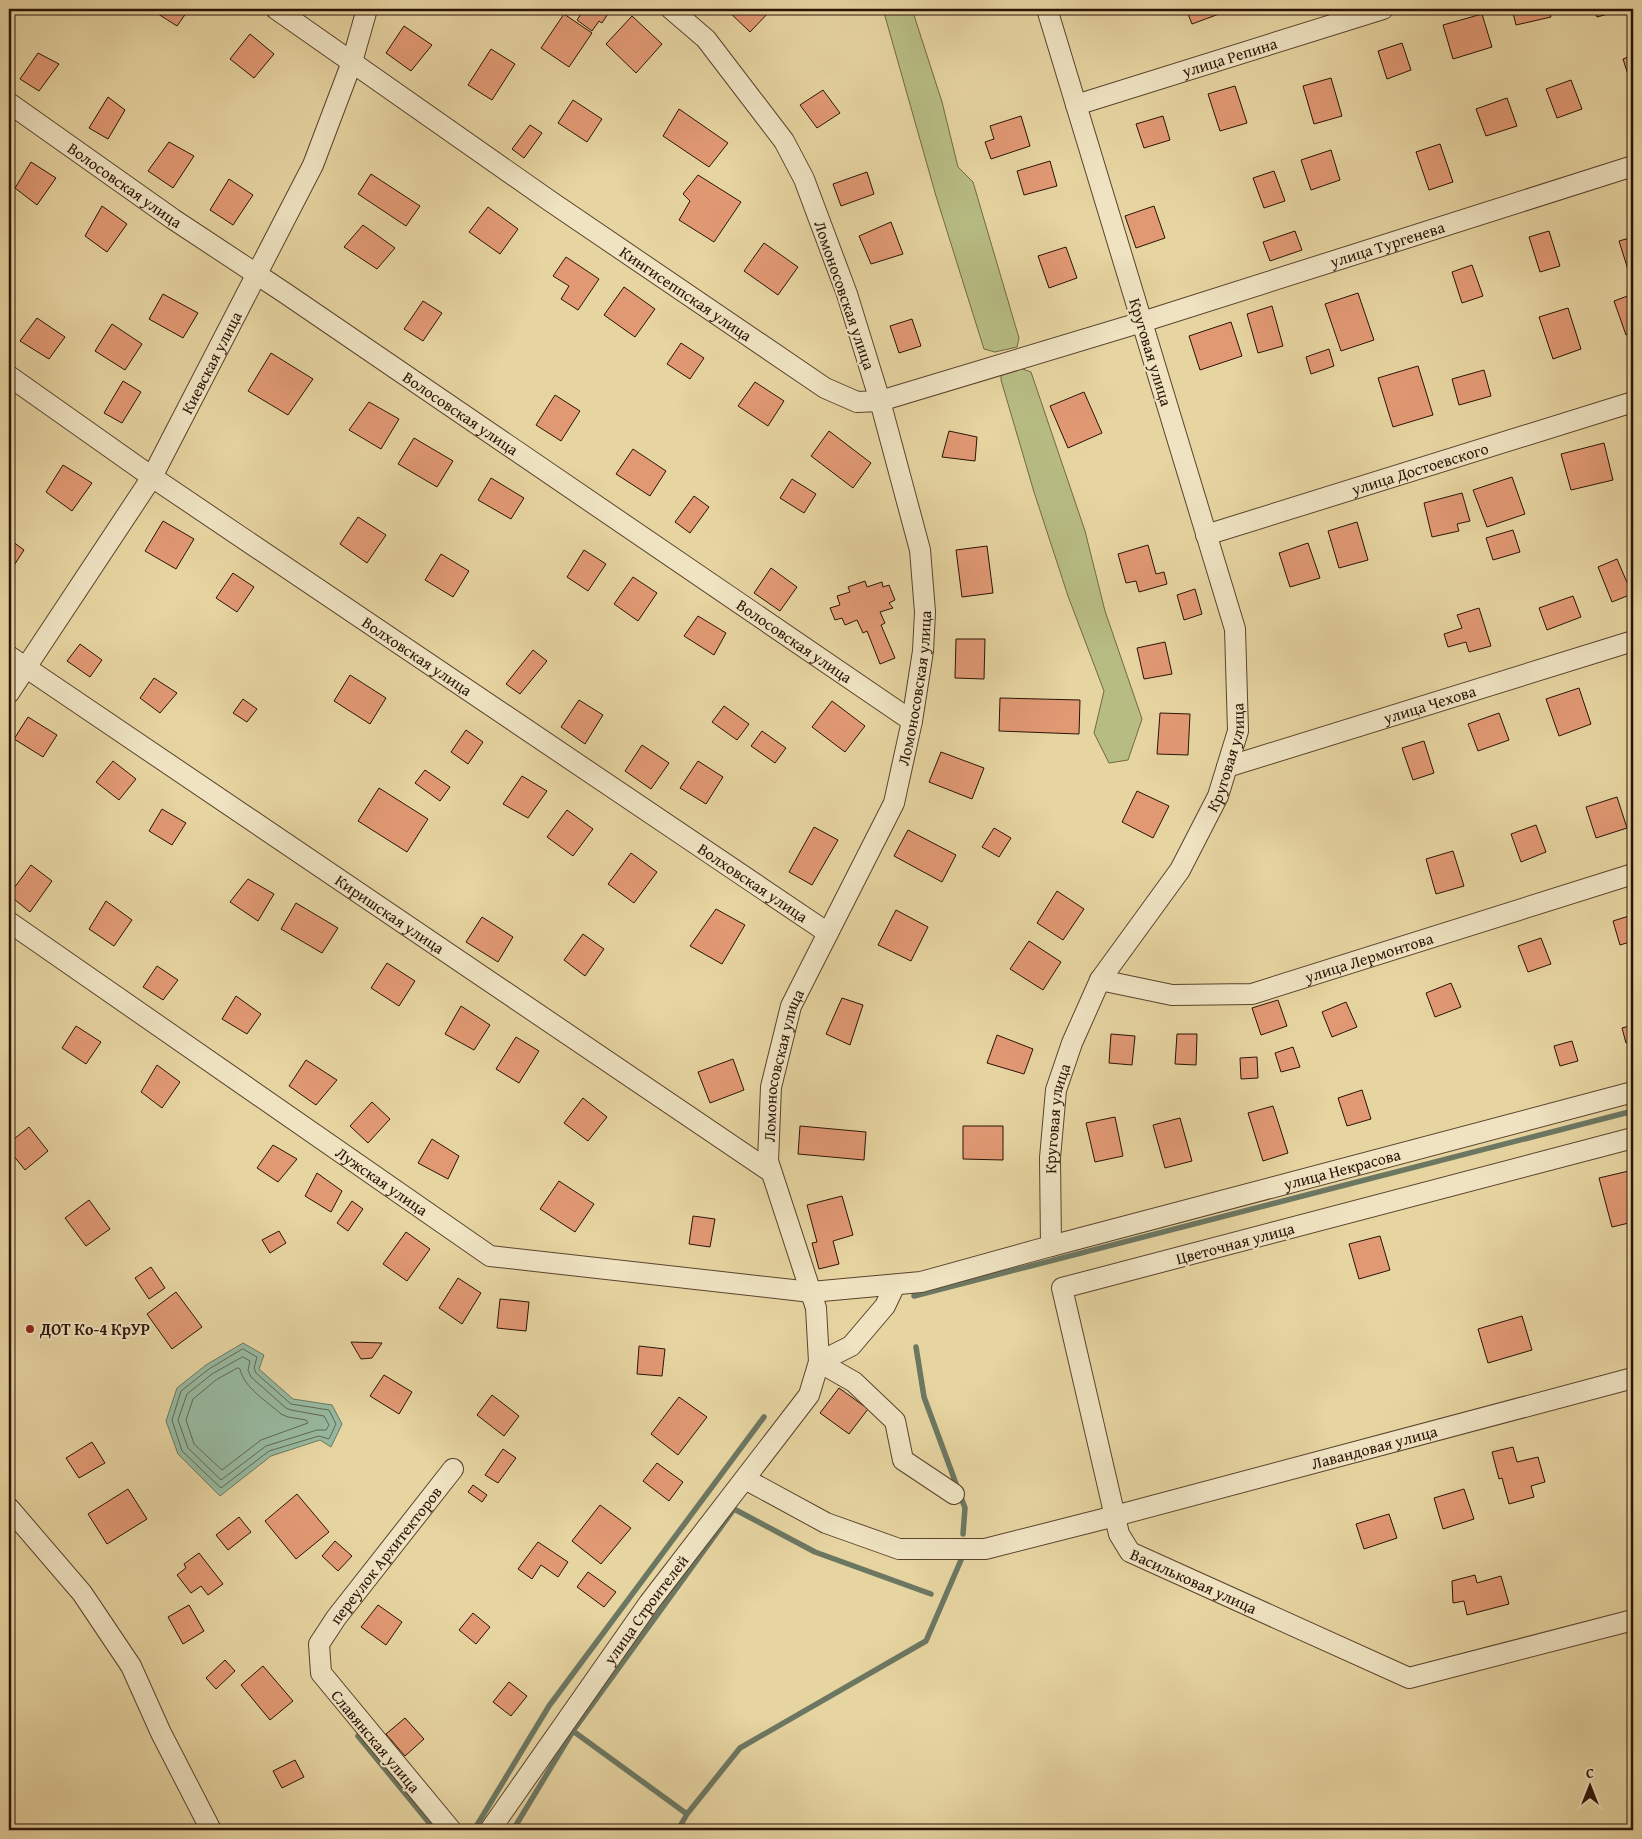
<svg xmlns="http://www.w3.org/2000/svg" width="1642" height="1839" viewBox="0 0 1642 1839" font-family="'Gentium Book Plus',serif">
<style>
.green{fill:#b7bc83;stroke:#716844}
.water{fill:#97b9a0;stroke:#6c7762}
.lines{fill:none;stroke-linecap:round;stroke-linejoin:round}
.shore{stroke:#616652;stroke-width:1}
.stream{stroke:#6c7762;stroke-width:5.5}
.building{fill:#e19974;stroke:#2b1305}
.minor-casing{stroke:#5a432c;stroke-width:22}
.minor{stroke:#efe3c2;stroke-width:20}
.poi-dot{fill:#8f2418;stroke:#efe3c2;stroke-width:2}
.labels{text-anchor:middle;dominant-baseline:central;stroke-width:4;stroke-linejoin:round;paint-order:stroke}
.street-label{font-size:16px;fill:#2b1305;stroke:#efe3c2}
.poi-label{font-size:16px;font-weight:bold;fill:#2b1305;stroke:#efe3c2;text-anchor:start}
</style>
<rect width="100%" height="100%" fill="#e6d4a1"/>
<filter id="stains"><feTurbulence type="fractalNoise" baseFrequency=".004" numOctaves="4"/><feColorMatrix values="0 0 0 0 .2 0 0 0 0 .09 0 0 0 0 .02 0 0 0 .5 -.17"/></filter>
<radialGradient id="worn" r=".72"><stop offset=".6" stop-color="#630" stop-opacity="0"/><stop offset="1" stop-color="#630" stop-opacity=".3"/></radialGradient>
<path class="green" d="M883,9H912L942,102L958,167L973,182L1019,338L1017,347L995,352L984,349L936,196Z
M1020,368L1031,372L1085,531L1105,611L1142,719L1128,760L1109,763L1094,733L1104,691L1068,596L1034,492L1001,380V373Z"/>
<path class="water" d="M243,1343L264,1355L259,1369L293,1399L332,1405L342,1424L331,1447L320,1440L271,1456L220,1496L178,1454L166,1421L177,1388L206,1365Z"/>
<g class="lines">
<path class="shore" d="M243,1349L257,1357L254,1368L256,1373L291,1404L329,1410L336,1424L329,1439L319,1436L269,1451L221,1488L182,1451L172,1420L181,1391L209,1369Z
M243,1357L250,1361L248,1370L251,1377L286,1408L291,1410L324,1416L329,1425L326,1430H317L266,1446L221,1480L188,1448L178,1420L187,1394L212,1374Z
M238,1368L240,1369C244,1388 268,1402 281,1414L288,1417L306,1420L308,1423L261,1440L222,1470L194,1444L186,1420L193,1399L216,1380Z"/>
<path class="stream" d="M914,1296L1633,1111
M916,1347L924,1397L965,1508L963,1534
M573,1731L687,1814
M358,1736L435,1830
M474,1830L549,1706L764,1417
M513,1830L573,1731L734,1509L815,1552L931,1594
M678,1830L687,1814L740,1748L926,1641L961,1560"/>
</g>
<path class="building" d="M157,9H189L177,26L155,12Z
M581,9H611L602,23L599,21L592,31L577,20L583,11Z
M726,9H772L750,32Z
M1186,9H1217L1219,14L1192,24Z
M1512,9H1549L1551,17L1516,25Z
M1594,9H1626L1597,17Z
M564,14L592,33L569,67L541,48Z
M1482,14L1492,47L1453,59L1443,25Z
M632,16L662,44L636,73L606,44Z
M404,26L432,45L411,71L386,53Z
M250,34L274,54L254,78L230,59Z
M1402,43L1411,70L1387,79L1378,51Z
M491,49L515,64L492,100L468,85Z
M38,53L59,64L39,91L20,79Z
M1633,55V80L1630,81L1623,59Z
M1331,78L1342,116L1314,124L1303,86Z
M1571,80L1582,109L1557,118L1546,89Z
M1235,86L1247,123L1220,131L1208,94Z
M823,90L840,113L817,128L800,105Z
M108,97L125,110L108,139L89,128Z
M1507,98L1517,126L1486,136L1476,109Z
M573,100L602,119L587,142L558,123Z
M679,109L728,143L709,167L663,136Z
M1021,116L1030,146L991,159L985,142L994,139L990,126Z
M1163,116L1170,140L1144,148L1136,124Z
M530,125L542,133L524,158L512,149Z
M169,142L194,156L173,188L148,171Z
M1440,144L1453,182L1429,190L1416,152Z
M1331,150L1340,180L1311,190L1301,160Z
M1050,161L1057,186L1024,195L1017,171Z
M31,162L56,178L37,205L15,188Z
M1274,171L1285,201L1264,208L1253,178Z
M867,172L874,194L841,206L833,184Z
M371,174L420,206L406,226L358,194Z
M698,175L741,202L714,242L679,220L690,201L683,194Z
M229,179L253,195L233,225L210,210Z
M102,206L127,224L107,252L85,236Z
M1154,206L1165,238L1136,248L1125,216Z
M488,207L518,229L500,254L469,232Z
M891,222L903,254L871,264L859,236Z
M363,225L395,248L377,269L344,247Z
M1295,231L1302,250L1270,261L1263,242Z
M1549,231L1560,266L1540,272L1529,237Z
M1633,237V279H1631L1619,241Z
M764,243L798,267L778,295L744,271Z
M1066,247L1077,278L1049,288L1038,256Z
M566,257L599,279L578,310L561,299L569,286L553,276Z
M1472,265L1483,296L1462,303L1452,272Z
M624,287L655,309L635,337L604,315Z
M1358,293L1374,340L1341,351L1325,304Z
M163,294L198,313L183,338L149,319Z
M1633,294V333L1626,335L1614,301Z
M423,301L442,313L423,341L404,329Z
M1272,306L1283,346L1258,353L1247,314Z
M1568,308L1581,349L1553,359L1539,317Z
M37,318L65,337L49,359L20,341Z
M912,319L921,346L899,353L890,326Z
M1231,322L1242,356L1200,370L1189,336Z
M112,324L142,344L125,370L95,351Z
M681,343L704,358L690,379L667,364Z
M1329,349L1334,366L1311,374L1306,357Z
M271,353L313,379L288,415L248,391Z
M1418,366L1433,415L1393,427L1378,378Z
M1484,370L1491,396L1459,405L1452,379Z
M123,381L141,392L122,423L104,413Z
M755,382L784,401L768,426L738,406Z
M1084,392L1102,433L1068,448L1050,406Z
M555,395L580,411L561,441L536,425Z
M369,402L399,419L381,449L349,430Z
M829,431L871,463L853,488L811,456Z
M949,431L977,437L975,461L942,457Z
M414,438L453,461L437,487L398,464Z
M1604,443L1613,480L1571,490L1561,454Z
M633,449L666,471L650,496L616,474Z
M63,465L92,483L72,511L46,492Z
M1512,477L1525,514L1487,527L1473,490Z
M491,478L524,498L511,519L478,500Z
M792,479L816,494L804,513L780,498Z
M1462,493L1470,521L1457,524L1459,531L1432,537L1424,503Z
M694,496L709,507L690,533L675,522Z
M358,517L386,535L367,563L340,544Z
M163,521L194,539L176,569L145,551Z
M1357,522L1368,560L1339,568L1328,531Z
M1513,530L1520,552L1493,560L1486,538Z
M9,539L24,550L9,573Z
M1308,543L1320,578L1290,587L1279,553Z
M1148,545L1156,574L1164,572L1167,584L1139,592L1136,581L1126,583L1118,554Z
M987,546L993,593L962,597L956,550Z
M584,550L606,564L588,591L567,577Z
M441,554L469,571L453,597L425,580Z
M1617,559L1632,594L1612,602L1598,567Z
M771,568L797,587L780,611L754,593Z
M233,573L254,587L237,612L216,598Z
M633,577L657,593L638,621L614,604Z
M865,581L867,587L882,582L883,587L889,585L895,600L889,603L893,608L880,612L885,623L881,625L895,658L880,664L867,631L863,633L857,620L845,625L842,618L835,620L830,608L840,605L837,596L850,592L848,587Z
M1195,589L1202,614L1184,620L1177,595Z
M1573,596L1581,617L1547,630L1539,608Z
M1479,608L1491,646L1469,652L1466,642L1448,647L1444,634L1462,628L1457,615Z
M698,616L726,633L714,655L684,636Z
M956,639H985L984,679L955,678Z
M1165,642L1172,674L1144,679L1137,648Z
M80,644L102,660L90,677L67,661Z
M533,650L547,661L520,694L506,684Z
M350,675L386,698L370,724L334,701Z
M154,678L177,693L160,713L140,698Z
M1579,688L1591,724L1559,736L1546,699Z
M1000,698L1080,700L1079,734L999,731Z
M243,699L257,709L247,722L233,713Z
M579,700L603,715L585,744L561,727Z
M832,701L865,726L845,752L812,727Z
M724,706L749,724L737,740L712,722Z
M1160,713L1190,714L1188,755L1157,754Z
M1499,713L1509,740L1478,751L1468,724Z
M28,717L57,735L43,757L14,739Z
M466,730L483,742L468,764L451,752Z
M762,731L786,748L775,763L751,746Z
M1424,741L1434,773L1413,780L1402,748Z
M642,745L669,763L651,789L625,771Z
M941,752L984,768L972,799L929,782Z
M113,761L136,779L119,800L96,782Z
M698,761L723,777L706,804L680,788Z
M425,770L450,787L440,801L415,783Z
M522,776L547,791L528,818L503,804Z
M379,788L428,819L407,852L358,821Z
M1137,791L1169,806L1153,838L1122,822Z
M1617,797L1627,828L1596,838L1586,807Z
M162,809L186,823L172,845L149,831Z
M567,810L593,829L573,856L547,837Z
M1536,825L1546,852L1521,862L1511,834Z
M814,827L838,840L812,885L789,872Z
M994,828L1011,838L999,857L982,847Z
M908,830L956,855L942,882L894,856Z
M1453,851L1464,886L1436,894L1426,859Z
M631,853L657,872L634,903L608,884Z
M31,865L52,881L30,912L9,895Z
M248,879L274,894L258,921L230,902Z
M1057,891L1084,909L1063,940L1037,923Z
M106,901L132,920L114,946L89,929Z
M296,903L338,928L322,953L281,929Z
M716,909L745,925L722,964L690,946Z
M896,910L928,927L911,961L878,945Z
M1632,915L1633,941L1620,945L1613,921Z
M482,917L513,937L498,962L466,942Z
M583,934L604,949L585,976L564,960Z
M1541,938L1551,964L1528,972L1518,946Z
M1029,941L1061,962L1043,990L1010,969Z
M387,963L415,981L399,1006L371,988Z
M157,966L178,980L163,1000L143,987Z
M1451,983L1461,1007L1435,1017L1426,993Z
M236,996L261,1014L247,1034L222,1019Z
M842,998L863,1005L850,1045L826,1034Z
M1278,1000L1287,1026L1261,1035L1252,1008Z
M1346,1002L1357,1027L1332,1037L1322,1012Z
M461,1006L490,1025L474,1050L445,1034Z
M1633,1025V1041L1626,1043L1622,1028Z
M76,1026L101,1042L86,1064L62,1048Z
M1111,1034L1135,1036L1132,1065L1109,1063Z
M1177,1034H1197L1196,1065L1175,1064Z
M997,1035L1033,1049L1024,1074L987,1063Z
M516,1037L539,1051L519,1083L496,1069Z
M1572,1041L1578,1061L1560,1066L1554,1046Z
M1293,1047L1300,1067L1281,1072L1275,1053Z
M1257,1057L1258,1078L1241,1079L1240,1058Z
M733,1059L744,1090L710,1103L698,1072Z
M306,1060L337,1080L316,1105L289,1086Z
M157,1065L180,1082L162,1108L141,1092Z
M1362,1090L1371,1119L1347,1126L1338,1098Z
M583,1098L607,1117L588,1141L564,1123Z
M372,1102L390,1119L368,1143L350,1126Z
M1273,1106L1288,1153L1263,1161L1248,1113Z
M1115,1117L1123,1156L1095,1162L1086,1123Z
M1180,1118L1192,1161L1165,1168L1153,1125Z
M800,1126L866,1132L864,1160L798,1154Z
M963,1126H1003V1160L963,1159Z
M29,1127L48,1151L25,1170L9,1150V1143Z
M432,1139L459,1156L448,1179L418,1163Z
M273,1145L297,1159L278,1182L257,1168Z
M1633,1170V1222L1612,1227L1599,1178Z
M317,1173L342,1191L331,1212L305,1196Z
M559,1181L594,1204L575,1232L540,1209Z
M842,1196L853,1235L833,1241L839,1264L819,1269L812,1243L817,1242L807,1205Z
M89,1200L110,1229L86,1246L65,1218Z
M352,1201L363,1209L348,1231L337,1223Z
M693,1216L715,1219L710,1247L689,1244Z
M279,1231L286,1243L270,1253L262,1240Z
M406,1232L430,1249L407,1281L383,1264Z
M1380,1236L1390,1270L1359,1279L1349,1244Z
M151,1267L165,1288L149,1299L135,1278Z
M458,1278L481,1293L462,1324L439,1308Z
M176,1292L202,1327L172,1349L147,1314Z
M500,1299L529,1302L526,1331L497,1328Z
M1522,1316L1532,1350L1488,1363L1478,1329Z
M351,1342L382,1343L372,1358L361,1359Z
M639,1346L665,1349L662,1376L637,1374Z
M384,1375L412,1392L399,1414L370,1396Z
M839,1388L868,1409L849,1434L820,1413Z
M492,1395L519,1416L504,1436L477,1415Z
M679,1397L707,1417L678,1455L651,1434Z
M92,1442L105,1463L79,1478L66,1458Z
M1513,1447L1517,1462L1538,1457L1545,1482L1531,1486L1534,1497L1509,1504L1502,1478L1499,1479L1492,1452Z
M503,1449L516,1458L498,1483L485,1475Z
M657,1463L683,1482L669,1501L643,1481Z
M473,1485L487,1495L482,1502L468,1492Z
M128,1489L147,1519L107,1544L88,1514Z
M1464,1489L1474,1519L1443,1529L1434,1498Z
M297,1494L329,1532L296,1559L265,1521Z
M600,1505L631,1528L601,1564L572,1541Z
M1389,1514L1397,1538L1364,1549L1356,1524Z
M239,1517L251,1532L228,1550L216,1535Z
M335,1541L352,1556L338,1571L322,1556Z
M538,1542L568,1562L558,1577L541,1565L532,1579L518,1569Z
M199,1553L223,1584L208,1595L201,1586L191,1593L177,1575L186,1568L184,1564Z
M588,1572L616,1592L604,1607L577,1587Z
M1475,1575L1477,1583L1501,1576L1509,1604L1467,1615L1464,1601L1453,1603L1452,1581Z
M189,1605L204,1631L183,1644L168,1617Z
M378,1605L402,1622L386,1645L361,1627Z
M473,1613L490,1627L476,1644L459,1630Z
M225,1660L235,1671L216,1689L206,1678Z
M263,1666L293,1701L270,1720L241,1685Z
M509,1682L527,1696L511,1716L493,1702Z
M405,1718L424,1739L405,1756L386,1734Z
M295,1760L304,1777L282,1788L273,1771Z"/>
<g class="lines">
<defs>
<g id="minor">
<path id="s1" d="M276,9L550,201L825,388L857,402L880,401L1142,322L1633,166"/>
<path id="s2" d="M9,103L173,219L285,293L912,721"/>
<path id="s3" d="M1076,105L1383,9"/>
<path id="s4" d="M9,376L152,477L828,933"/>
<path id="s5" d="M1206,535L1633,402"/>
<path id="s6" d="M9,656L771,1172"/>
<path id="s7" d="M9,693L152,477L313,165L352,62L367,9"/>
<path id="s8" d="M1227,767L1633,641"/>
<path id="s9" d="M9,922L490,1256L811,1292L921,1282L1051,1246L1050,1158L1056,1090L1072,1043L1100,980L1180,870L1218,796L1238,731L1235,629L1047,9"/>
<path id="s10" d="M1100,980L1172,995L1252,994L1633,874"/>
<path id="s11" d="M1633,1138L1062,1288L1119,1534L1130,1552L1409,1678L1633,1620"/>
<path id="s12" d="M1051,1246L1633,1092"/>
<path d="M819,1362L854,1382L895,1421L903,1460L954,1494"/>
<path d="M819,1362L851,1346L885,1306L895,1285"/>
<path id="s13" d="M745,1479L826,1523L899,1549H985L1115,1516L1633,1378"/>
<path d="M9,1508L82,1593L131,1666L161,1733L211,1830"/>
<path id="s14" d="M451,1830L321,1673L319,1644L336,1618L453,1469"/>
<path id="s15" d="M490,1830L649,1603L809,1395L819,1362L816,1308L768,1161L771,1087L791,1006L894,803L912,721L923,651L925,612L920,550L880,401L847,294L804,179L784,141L706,39L671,9"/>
</g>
</defs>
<use href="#minor" class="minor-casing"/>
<use href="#minor" class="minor"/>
</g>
<circle class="poi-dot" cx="30" cy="1329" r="5"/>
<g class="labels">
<g class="street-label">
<text stroke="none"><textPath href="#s3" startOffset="161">улица Репина</textPath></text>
<text stroke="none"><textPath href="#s2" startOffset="142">Волосовская улица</textPath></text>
<text stroke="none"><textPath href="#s1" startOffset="1256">улица Тургенева</textPath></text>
<text stroke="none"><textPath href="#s1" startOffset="499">Кингисеппская улица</textPath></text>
<text transform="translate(845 295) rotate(71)">Ломоносовская улица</text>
<text transform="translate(1151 352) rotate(73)">Круговая улица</text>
<text stroke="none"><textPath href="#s7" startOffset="388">Киевская улица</textPath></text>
<text stroke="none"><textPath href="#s2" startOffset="548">Волосовская улица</textPath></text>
<text stroke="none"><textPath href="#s5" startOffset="224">улица Достоевского</textPath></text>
<text stroke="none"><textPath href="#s2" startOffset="952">Волосовская улица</textPath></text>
<text stroke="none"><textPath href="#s4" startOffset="495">Волховская улица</textPath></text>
<text stroke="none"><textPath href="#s15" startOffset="1285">Ломоносовская улица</textPath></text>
<text stroke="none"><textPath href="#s8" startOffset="212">улица Чехова</textPath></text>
<text stroke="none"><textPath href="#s9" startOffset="1688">Круговая улица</textPath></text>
<text stroke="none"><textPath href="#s4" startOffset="900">Волховская улица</textPath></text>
<text stroke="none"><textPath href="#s6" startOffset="460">Киришская улица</textPath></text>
<text stroke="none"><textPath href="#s10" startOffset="276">улица Лермонтова</textPath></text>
<text stroke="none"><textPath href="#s15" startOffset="880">Ломоносовская улица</textPath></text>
<text stroke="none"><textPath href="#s9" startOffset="1282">Круговая улица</textPath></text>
<text stroke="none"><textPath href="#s12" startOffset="301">улица Некрасова</textPath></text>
<text stroke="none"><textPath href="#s9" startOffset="454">Лужская улица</textPath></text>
<text transform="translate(1235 1243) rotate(-15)">Цветочная улица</text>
<text stroke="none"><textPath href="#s13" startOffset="658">Лавандовая улица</textPath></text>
<text stroke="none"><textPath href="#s14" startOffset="344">переулок Архитекторов</textPath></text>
<text stroke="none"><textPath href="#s11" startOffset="934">Васильковая улица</textPath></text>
<text stroke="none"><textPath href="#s15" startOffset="270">улица Строителей</textPath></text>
<text transform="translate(376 1741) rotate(50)">Славянская улица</text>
</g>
<g class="poi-label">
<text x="40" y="1329">ДОТ Ко-4 КрУР</text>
</g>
</g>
<rect width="1642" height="1839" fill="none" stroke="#e6d4a1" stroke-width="30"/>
<rect x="10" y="10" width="1622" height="1819" fill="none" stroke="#2b1305" stroke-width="2.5"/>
<rect x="15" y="15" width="1612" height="1809" fill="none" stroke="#2b1305"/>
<g transform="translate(1590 1786)" stroke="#efe3c2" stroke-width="4" paint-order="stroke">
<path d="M0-4L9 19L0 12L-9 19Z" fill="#2b1305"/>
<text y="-8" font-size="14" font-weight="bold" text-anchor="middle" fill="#2b1305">С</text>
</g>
<rect width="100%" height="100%" filter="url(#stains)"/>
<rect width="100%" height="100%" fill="url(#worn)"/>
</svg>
